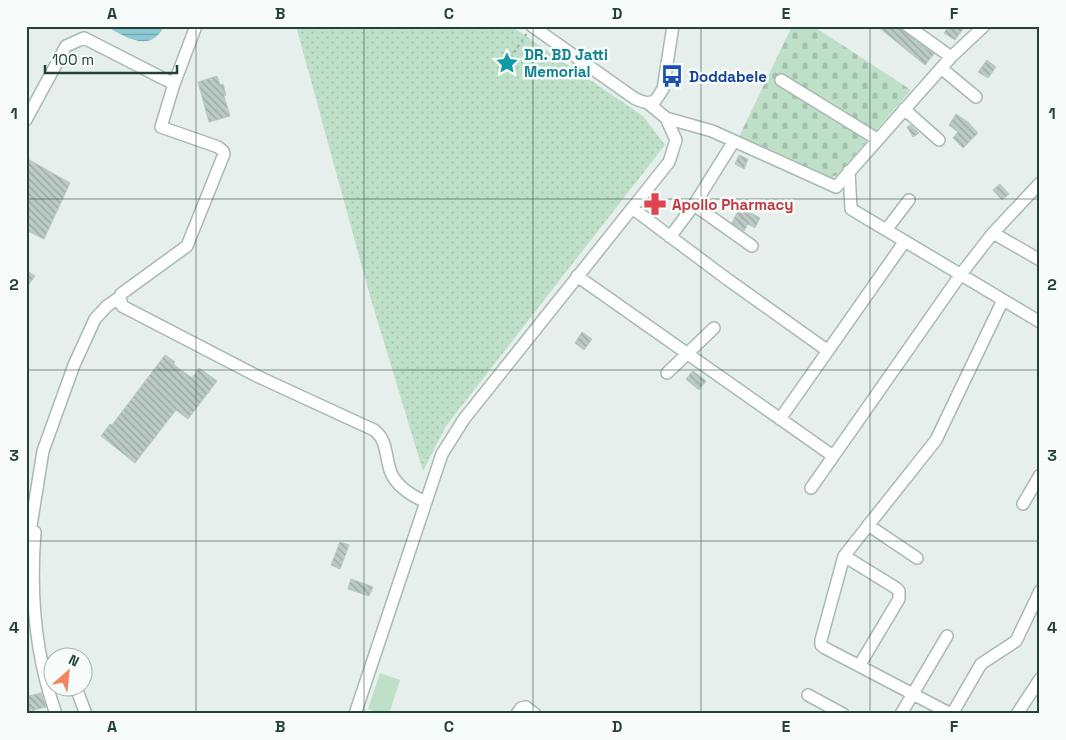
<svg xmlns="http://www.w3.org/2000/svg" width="1066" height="740" viewBox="0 0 1066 740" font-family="'Space Grotesk',sans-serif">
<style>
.grass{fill:url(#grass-dots)}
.cemetery{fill:url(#cemetery-stones)}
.park{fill:#bfe0c8}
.water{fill:url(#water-rules)}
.building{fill:url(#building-back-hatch);stroke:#b8c9c2}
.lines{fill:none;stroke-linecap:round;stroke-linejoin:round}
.minor-casing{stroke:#a8b8b2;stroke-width:14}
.path{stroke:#86b3a5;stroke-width:2;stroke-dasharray:2.5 4;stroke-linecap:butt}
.minor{stroke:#fff;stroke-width:11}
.grid{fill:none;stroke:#24423a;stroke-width:1;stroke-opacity:0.55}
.labels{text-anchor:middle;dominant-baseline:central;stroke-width:5;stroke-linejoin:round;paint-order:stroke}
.culture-label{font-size:15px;font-weight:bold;fill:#0d838f;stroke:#f7fbf9;text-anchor:start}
.transit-label{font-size:15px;font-weight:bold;fill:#164399;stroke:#f7fbf9;text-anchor:start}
.health-label{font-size:15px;font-weight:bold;fill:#be3a42;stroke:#f7fbf9;text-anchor:start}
.neatline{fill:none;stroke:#24423a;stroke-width:2}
.grid-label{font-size:16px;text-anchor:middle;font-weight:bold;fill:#24423a}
</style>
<defs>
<pattern id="grass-dots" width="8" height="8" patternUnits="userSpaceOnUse" patternTransform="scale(1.25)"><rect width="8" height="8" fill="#bfe0c8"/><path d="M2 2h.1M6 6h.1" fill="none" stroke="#a4c1ad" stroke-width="1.8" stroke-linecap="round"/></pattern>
<pattern id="cemetery-stones" width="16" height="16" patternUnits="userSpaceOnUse" patternTransform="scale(1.25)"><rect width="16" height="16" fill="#bfe0c8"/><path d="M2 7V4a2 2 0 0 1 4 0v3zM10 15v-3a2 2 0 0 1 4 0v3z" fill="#a4c1ad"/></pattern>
<pattern id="water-rules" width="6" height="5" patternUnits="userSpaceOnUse" patternTransform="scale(1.25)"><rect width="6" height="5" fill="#8ec9d4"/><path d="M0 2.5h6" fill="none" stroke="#74a5ad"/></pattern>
<pattern id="building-back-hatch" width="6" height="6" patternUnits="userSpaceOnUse" patternTransform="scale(1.25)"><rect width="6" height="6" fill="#bbcac4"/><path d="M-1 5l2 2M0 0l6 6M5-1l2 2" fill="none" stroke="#98a6a0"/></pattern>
</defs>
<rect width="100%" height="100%" fill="#e6efeb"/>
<path class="grass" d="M296,26H511L643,116L665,145L446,426L423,471L370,296Z"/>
<path class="cemetery" d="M792,26H813L911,90L837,175L827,179L739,137Z"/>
<path class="park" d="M380,673L400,680L389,714H383L368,709Z"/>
<path class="water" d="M106,26H164C151,54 125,37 106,26Z"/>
<path class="building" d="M877,26H901L904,32L934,54L925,65Z
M949,26H965L955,40L944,33Z
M987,60L996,67L988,78L978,72Z
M217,76L220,85L223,84L226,95L224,96L230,116L209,122L198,82Z
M956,114L968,122L978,133L963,148L953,138L958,132L949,125Z
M910,125L919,133L913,137L907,127Z
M739,155L748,159L744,169L735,164Z
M26,158L70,183L44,239L26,230Z
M1000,184L1009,194L1002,200L993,190Z
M740,207L760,218L755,228L748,224L744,231L732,223Z
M26,270L35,276L26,288Z
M582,332L592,339L584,350L575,343Z
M165,355L175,362L173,364L192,378L199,368L217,381L188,419L176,410L135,463L101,436L110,424L112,425Z
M693,371L706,381L699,390L686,379Z
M340,542L349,545L340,569L331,565Z
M351,579L373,587L369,596L348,589Z
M26,692H28L29,696L41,693L46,707L34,710L35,714H26Z"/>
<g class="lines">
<defs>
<path id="minor" d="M532,26L634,98C642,102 647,104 655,101L663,89L673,26
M908,26L951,57
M941,68L976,97
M781,80L877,139
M904,109L939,140
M666,118L712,131L836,187L951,57L984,26
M26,120L66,46L84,38L174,84
M849,171L851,209L1040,322
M694,205L752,246
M632,208L727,279L828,351
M886,230L909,200
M993,233L1040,260
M670,237L694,205L734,141
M577,276L833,456
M120,297L122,306L259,377L374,430C388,440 385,458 391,473C398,488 412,496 426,502
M667,373L714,328
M780,419L905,241
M811,488L961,274L993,233L1040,183
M1023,504L1040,475
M868,525L917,558
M28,532H35C30,593 35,655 56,714
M30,532L43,451L74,365L95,319L107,306L120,297L121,294L187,246L224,154L223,151L218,147L161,127L174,84L196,26
M844,556L896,588L899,591V599L859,666
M76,688L86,714
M808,695L843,714
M355,714L442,454L464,419L669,162L676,140L666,118L648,103
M517,714L521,708L526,707L535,714
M901,714L947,636
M951,714L825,648L821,645V640L844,556L936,440L1003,300
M952,714L981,664L1016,641L1040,591
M1017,714L1040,679"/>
</defs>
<use href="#minor" class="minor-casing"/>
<path class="path" d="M507,63L527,33"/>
<use href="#minor" class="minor"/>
</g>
<path class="grid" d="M196,26V714M364,26V714M533,26V714M701,26V714M870,26V714M26,199H1040M26,370H1040M26,541H1040"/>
<defs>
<symbol id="sight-bare" viewBox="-9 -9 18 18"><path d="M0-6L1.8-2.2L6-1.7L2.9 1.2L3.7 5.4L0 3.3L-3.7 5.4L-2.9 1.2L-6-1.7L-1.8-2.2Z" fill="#0f9aa8" stroke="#f7fbf9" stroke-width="2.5" paint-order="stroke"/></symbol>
<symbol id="bus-bare" viewBox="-9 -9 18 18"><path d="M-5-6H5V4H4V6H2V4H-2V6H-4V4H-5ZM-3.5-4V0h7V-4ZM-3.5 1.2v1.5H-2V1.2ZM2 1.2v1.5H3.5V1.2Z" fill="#1a4fb4" stroke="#f7fbf9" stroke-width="2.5" paint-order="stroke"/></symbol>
<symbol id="pharmacy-bare" viewBox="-9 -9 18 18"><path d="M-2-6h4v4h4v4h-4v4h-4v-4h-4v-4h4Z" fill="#e0444e" stroke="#f7fbf9" stroke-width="2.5" paint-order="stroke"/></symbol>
</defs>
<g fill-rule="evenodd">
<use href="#sight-bare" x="491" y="47" width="32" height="32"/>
<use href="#bus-bare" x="656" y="60" width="32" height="32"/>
<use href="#pharmacy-bare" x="639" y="188" width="32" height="32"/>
</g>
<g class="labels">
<g class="culture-label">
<text x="524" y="54">DR. BD Jatti<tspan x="524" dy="17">Memorial</tspan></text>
</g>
<g class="transit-label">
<text x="689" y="76">Doddabele</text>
</g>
<g class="health-label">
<text x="672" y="204">Apollo Pharmacy</text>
</g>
</g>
<rect width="1066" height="740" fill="none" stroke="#f7fbf9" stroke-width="55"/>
<g transform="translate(68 672) rotate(27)"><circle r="24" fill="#f7fbf9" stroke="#a3b1ad"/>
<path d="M0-4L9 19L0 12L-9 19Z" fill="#f4845f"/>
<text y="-8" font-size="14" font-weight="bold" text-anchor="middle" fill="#24423a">N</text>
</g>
<path d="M45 65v8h132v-8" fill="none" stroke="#24423a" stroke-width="2.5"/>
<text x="52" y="65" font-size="15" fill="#24423a" stroke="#f7fbf9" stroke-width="4" paint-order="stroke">100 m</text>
<rect x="28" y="28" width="1010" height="684" class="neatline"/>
<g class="grid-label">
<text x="112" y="19">A</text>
<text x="280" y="19">B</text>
<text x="449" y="19">C</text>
<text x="617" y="19">D</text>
<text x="786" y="19">E</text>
<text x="954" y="19">F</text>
<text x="14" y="119">1</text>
<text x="1052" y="119">1</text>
<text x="14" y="290">2</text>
<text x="1052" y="290">2</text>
<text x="14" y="461">3</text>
<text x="1052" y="461">3</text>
<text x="14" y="633">4</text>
<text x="1052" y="633">4</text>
<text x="112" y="732">A</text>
<text x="280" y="732">B</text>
<text x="449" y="732">C</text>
<text x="617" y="732">D</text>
<text x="786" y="732">E</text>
<text x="954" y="732">F</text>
</g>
</svg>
